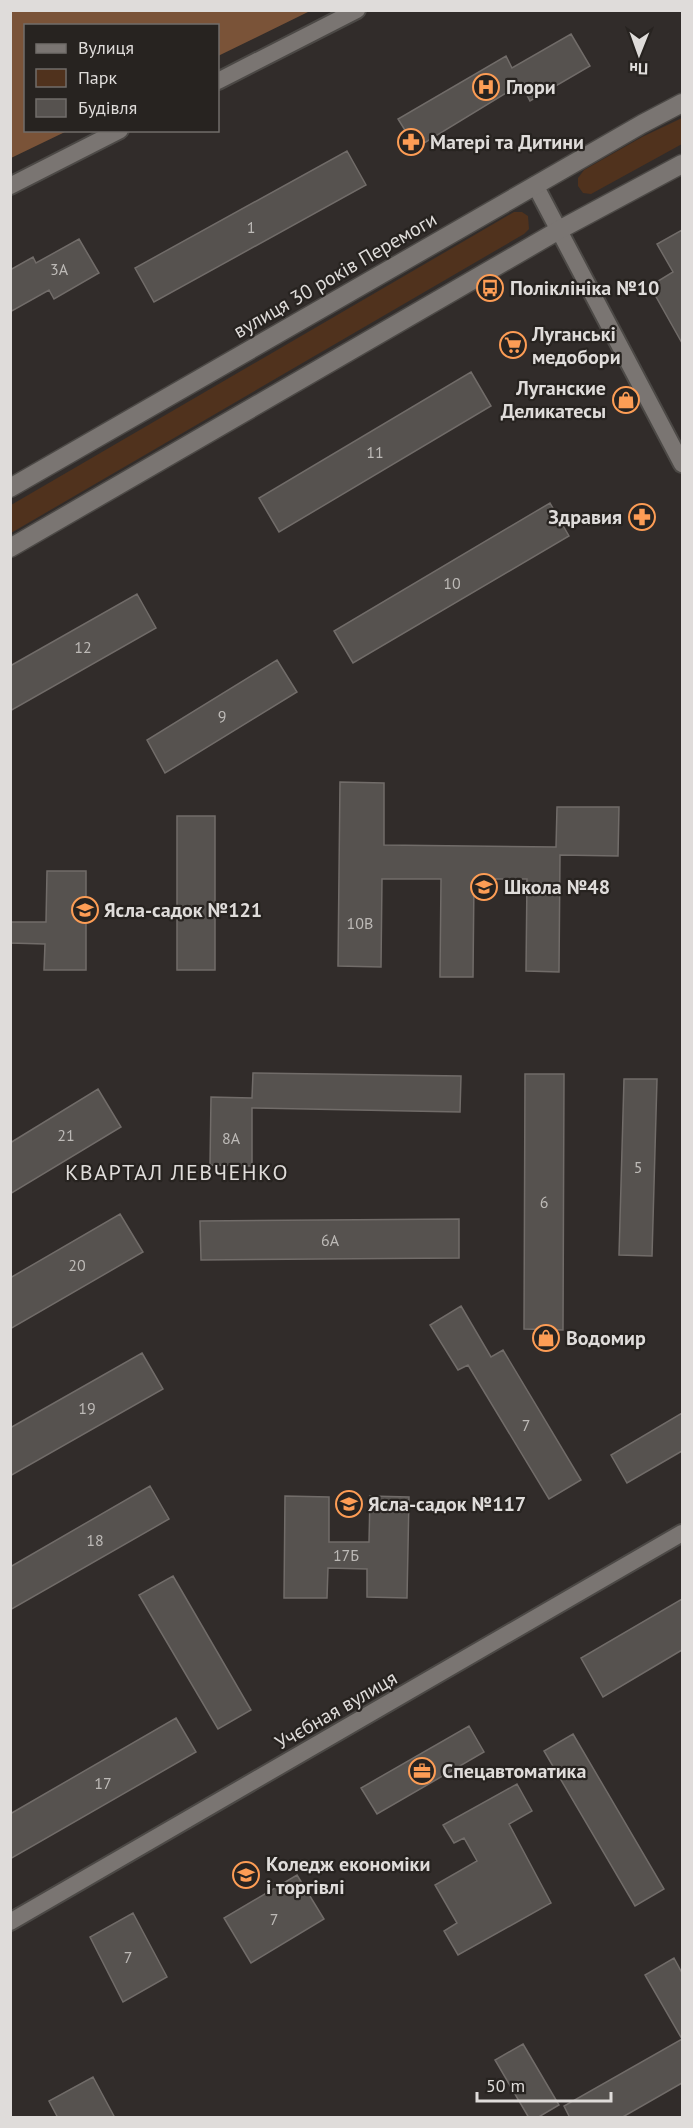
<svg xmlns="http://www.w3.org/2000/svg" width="693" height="2128" viewBox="0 0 693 2128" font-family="'PT Sans',sans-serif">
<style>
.green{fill:#50321d}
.forest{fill:#7a5338}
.building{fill:#56524f;stroke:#716c69;stroke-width:1.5}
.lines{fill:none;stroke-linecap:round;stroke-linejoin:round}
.street-casing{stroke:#4c4946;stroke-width:20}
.secondary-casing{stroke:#4c4946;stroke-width:21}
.street{stroke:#7a7572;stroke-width:16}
.secondary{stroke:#7a7572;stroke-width:18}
.labels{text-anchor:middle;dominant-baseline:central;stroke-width:4.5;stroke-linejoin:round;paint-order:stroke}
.number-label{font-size:16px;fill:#bdbab7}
.poi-label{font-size:20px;font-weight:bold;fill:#dfdcda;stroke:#272320;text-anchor:start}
.street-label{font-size:20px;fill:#dfdcda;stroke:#272320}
.quarter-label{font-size:22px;letter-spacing:1.5px;fill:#dfdcda;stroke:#272320}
</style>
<rect width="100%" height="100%" fill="#312c2a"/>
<path class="green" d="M682,118V144L591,194L583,193L578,186V178L584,170L642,137Z
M514,212H522L528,216L529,229L524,234L11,533V505Z"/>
<path class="forest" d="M11,10H310V11L218,56V26H26V130L67,131L11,158Z"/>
<path class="building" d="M571,34L590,66L530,101L521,84L416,148L398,119L506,56L512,68Z
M347,151L366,185L154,302L135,268Z
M682,230V343L650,286L673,272L657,244Z
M79,239L99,273L54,299L49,290L10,312V270L33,257L36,263Z
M471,372L491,406L279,532L259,498Z
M550,503L569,536L353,663L334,631Z
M137,594L156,628L10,711V666Z
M277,660L297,692L165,773L147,740Z
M340,782L384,783V845L556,847L557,807H619L618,856L560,855L559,972L526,971L527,879H474L473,977H440L441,879H382L381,967L338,966Z
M177,816H215V970H177Z
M47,871H86V970H44L45,944L10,943V922H46Z
M253,1073L461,1076L460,1112L252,1108V1166L210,1165L211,1097L252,1098Z
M525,1074H564L563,1330L524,1329Z
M624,1079H657L652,1256L619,1255Z
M98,1089L121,1127L10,1194V1143Z
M120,1214L143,1252L10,1329V1278Z
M459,1219V1258L201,1260L200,1221Z
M461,1306L491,1357L503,1350L581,1480L549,1499L468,1365L458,1370L430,1325Z
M142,1353L163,1389L10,1476V1428Z
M682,1413V1451L627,1483L611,1455Z
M150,1486L169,1519L10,1610V1567Z
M285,1496L329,1497V1542H369L370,1496L409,1497L407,1598L367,1597V1569L328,1568L327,1598H284Z
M173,1576L251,1710L218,1729L139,1595Z
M682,1599V1650L603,1697L581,1658Z
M176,1718L196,1752L10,1859V1814Z
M469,1726L484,1752L377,1814L361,1788Z
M573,1734L664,1889L635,1906L544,1751Z
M517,1784L532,1811L509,1824L551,1903L458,1955L444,1931L457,1923L435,1885L477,1861L464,1838L454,1843L443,1825Z
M297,1875L324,1919L251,1963L224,1918Z
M133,1913L167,1977L123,2002L90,1937Z
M674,1958L682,1973V2039L645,1975Z
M682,2039V2083L621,2118H570L564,2106Z
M523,2044L559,2105L537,2118H529L495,2060Z
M93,2077L115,2118H58L49,2101Z"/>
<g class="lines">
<defs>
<path id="street" d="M218,81L357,10
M535,185L682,464
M10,186L120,130
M10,1922L682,1533"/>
<path id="secondary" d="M10,488L642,124L682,103
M10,548L559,230L682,164"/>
</defs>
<use href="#street" class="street-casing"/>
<use href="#secondary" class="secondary-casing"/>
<use href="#street" class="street"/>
<use href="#secondary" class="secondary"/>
</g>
<defs>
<symbol id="hospital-ring" viewBox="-11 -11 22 22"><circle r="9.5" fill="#272320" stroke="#fd9d55" stroke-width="1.5"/><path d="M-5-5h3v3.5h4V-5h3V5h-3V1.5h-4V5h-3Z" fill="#fd9d55"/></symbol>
<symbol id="pharmacy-ring" viewBox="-11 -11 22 22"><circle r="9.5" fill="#272320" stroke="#fd9d55" stroke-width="1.5"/><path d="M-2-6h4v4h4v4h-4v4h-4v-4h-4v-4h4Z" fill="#fd9d55"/></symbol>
<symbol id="bus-ring" viewBox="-11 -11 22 22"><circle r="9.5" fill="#272320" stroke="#fd9d55" stroke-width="1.5"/><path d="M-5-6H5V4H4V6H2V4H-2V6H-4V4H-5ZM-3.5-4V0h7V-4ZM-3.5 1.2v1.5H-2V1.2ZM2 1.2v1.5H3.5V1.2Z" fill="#fd9d55"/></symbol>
<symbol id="supermarket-ring" viewBox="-11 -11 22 22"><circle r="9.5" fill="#272320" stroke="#fd9d55" stroke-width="1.5"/><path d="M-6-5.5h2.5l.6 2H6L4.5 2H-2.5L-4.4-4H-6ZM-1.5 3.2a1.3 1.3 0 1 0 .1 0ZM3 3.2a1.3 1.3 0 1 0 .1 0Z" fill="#fd9d55"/></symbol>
<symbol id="shop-ring" viewBox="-11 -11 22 22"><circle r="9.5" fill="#272320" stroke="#fd9d55" stroke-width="1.5"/><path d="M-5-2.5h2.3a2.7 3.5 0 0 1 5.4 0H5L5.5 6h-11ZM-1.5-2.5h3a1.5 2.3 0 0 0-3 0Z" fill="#fd9d55"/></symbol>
<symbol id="school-ring" viewBox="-11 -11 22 22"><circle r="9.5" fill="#272320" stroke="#fd9d55" stroke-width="1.5"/><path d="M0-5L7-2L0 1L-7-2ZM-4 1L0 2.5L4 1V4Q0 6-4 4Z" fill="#fd9d55"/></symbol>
<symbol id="office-ring" viewBox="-11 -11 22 22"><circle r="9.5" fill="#272320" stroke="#fd9d55" stroke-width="1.5"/><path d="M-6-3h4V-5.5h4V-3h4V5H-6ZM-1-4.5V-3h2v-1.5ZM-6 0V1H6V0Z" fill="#fd9d55"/></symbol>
<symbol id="university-ring" viewBox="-11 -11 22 22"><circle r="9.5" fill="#272320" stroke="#fd9d55" stroke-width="1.5"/><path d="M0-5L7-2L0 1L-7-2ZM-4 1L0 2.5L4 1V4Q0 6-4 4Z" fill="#fd9d55"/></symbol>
</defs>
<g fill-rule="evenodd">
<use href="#hospital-ring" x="471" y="72" width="30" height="30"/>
<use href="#pharmacy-ring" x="396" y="127" width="30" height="30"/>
<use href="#bus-ring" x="475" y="273" width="30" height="30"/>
<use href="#supermarket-ring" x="498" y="330" width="30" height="30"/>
<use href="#shop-ring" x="611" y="385" width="30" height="30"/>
<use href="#pharmacy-ring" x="627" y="502" width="30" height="30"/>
<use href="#school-ring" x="469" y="872" width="30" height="30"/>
<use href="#school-ring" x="70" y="895" width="30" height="30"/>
<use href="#shop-ring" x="531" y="1323" width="30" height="30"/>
<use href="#school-ring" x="334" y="1489" width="30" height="30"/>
<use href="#office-ring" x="407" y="1756" width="30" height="30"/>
<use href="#university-ring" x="231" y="1860" width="30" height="30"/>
</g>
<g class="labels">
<g class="number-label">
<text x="251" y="227">1</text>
<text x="59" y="269">3А</text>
<text x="375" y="452">11</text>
<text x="452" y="583">10</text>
<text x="83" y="647">12</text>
<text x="222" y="716">9</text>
<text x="360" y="923">10В</text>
<text x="66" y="1135">21</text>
<text x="231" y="1138">8А</text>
<text x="638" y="1167">5</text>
<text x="544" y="1202">6</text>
<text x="330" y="1240">6А</text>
<text x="77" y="1265">20</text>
<text x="87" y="1408">19</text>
<text x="526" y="1425">7</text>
<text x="95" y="1540">18</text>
<text x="346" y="1555">17Б</text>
<text x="103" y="1783">17</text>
<text x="274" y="1919">7</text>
<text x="128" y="1957">7</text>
</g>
<g class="poi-label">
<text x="506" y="87">Глори</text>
<text x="430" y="142">Матері та Дитини</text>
<text x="510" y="288">Поліклініка №10</text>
<text x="532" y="334">Луганські<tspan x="532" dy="23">медобори</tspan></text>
<text x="606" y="388" text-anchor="end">Луганские<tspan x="606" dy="23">Деликатесы</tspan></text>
<text x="622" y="517" text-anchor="end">Здравия</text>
<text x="504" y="887">Школа №48</text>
<text x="104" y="910">Ясла-садок №121</text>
<text x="566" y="1338">Водомир</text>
<text x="368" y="1504">Ясла-садок №117</text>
<text x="442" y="1771">Спецавтоматика</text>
<text x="266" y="1864">Коледж економіки<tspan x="266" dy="23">і торгівлі</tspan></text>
</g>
<g class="street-label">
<text transform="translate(335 275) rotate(-30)">вулиця 30 років Перемоги</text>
<text transform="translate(336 1710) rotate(-30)">Учєбная вулиця</text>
</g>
<g class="quarter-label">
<text x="177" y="1172">КВАРТАЛ ЛЕВЧЕНКО</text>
</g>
</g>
<rect width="693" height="2128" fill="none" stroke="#dfdcda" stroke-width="24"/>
<rect x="24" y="24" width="195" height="108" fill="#272320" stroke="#716d6a" stroke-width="1.5"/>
<rect x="36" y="44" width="30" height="9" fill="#7a7572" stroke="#716d6a" stroke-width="1.5"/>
<text x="78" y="54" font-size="18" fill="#dfdcda">Вулиця</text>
<rect x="36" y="69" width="30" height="18" fill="#50321d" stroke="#716d6a" stroke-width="1.5"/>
<text x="78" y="84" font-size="18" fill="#dfdcda">Парк</text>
<rect x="36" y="99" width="30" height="18" fill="#56524f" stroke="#716d6a" stroke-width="1.5"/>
<text x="78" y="114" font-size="18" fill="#dfdcda">Будівля</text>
<g transform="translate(639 54) rotate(181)" stroke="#272320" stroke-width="4.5" paint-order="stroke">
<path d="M0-4.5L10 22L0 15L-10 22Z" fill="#dfdcda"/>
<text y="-9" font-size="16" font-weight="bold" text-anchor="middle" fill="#dfdcda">Пн</text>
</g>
<path d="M477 2092v9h134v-9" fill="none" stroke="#dfdcda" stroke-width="3"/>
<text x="486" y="2092" font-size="18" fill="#dfdcda" stroke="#272320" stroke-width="4.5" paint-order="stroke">50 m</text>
</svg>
